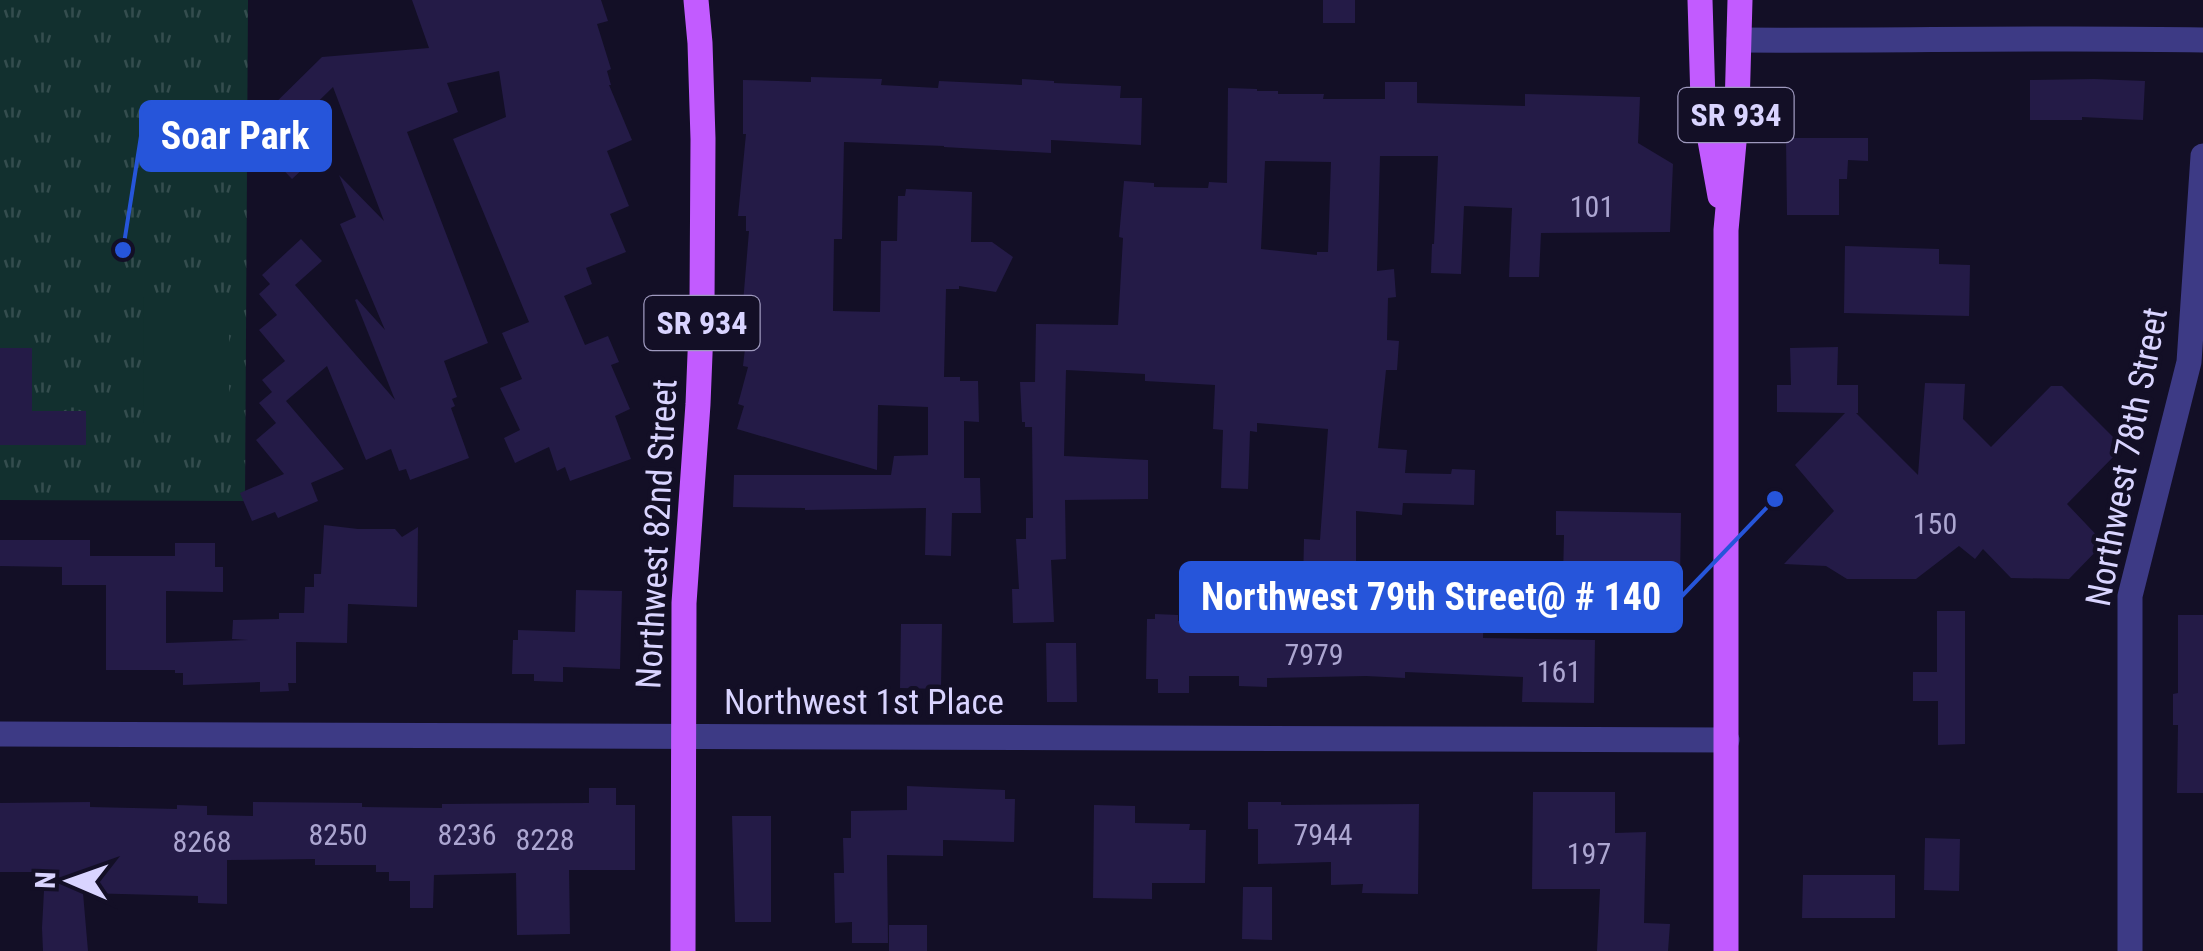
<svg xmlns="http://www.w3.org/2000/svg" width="2203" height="951" viewBox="0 0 2203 951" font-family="'Roboto Condensed',sans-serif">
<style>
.park{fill:url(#park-tufts)}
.garden{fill:#12302f}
.building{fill:#241b47;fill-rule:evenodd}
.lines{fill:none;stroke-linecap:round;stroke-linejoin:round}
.minor{stroke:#3d3a85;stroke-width:25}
.primary{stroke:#c25bff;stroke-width:25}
.labels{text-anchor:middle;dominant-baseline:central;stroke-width:9;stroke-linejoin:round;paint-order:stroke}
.number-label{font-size:30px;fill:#aca6d1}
.shield{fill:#130f26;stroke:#9e99be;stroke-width:2.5}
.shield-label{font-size:32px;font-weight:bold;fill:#d9d4ff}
.street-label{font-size:35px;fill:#d9d4ff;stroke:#130f26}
.leader{fill:none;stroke:#2655da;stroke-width:4}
.callout-dot{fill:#2655da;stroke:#130f26;stroke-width:4}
.callout{fill:#2655da;stroke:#2655da;stroke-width:4}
.callout-label{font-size:38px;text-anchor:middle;font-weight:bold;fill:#fff}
</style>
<defs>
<pattern id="park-tufts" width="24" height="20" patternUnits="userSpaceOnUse" patternTransform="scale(2.5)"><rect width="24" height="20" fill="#12302f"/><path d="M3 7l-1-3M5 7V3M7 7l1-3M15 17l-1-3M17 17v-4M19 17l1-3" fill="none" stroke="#344d4e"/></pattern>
</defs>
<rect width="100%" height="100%" fill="#130f26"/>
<path class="park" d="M0,0H248L245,501L0,500Z"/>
<path class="garden" d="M143,293H229V426H144Z"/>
<path class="building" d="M412,0H601L608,21L597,24L611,69L607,71L611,85H609L632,140L607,151L629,206L610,214L626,252L586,268L592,284L564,296L585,345L608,336L619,362L611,365L630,409L615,416L631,459L570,481L565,467L557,471L549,447L515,463L504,438L520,430L500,388L522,379L502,333L529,322L453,139L506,117L499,71L447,83L458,112L407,132L488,343L444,361L457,397L452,399L455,406L451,408L469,458L410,480L406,469L399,471L391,449L366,460L327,366L286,401L344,469L311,483L318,501L278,518L275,512L252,521L240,493L284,474L256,440L276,423L259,403L272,392L262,380L285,361L259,330L277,315L259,294L270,284L262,275L301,239L322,261L295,285L395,400L355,300L357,299L385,330L340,224L356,217L339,175L384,221L333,87L278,141L258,120L322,57L429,48Z
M1323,0H1355V23H1323Z
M811,77L882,79L881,85L938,88L939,81L1022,85V79L1054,81V83L1121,86L1120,98H1142L1141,145L1051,140V153L944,147V146L844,142L842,239H834L833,311L880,312L881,241H897L898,196H905L906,189L972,192L971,242H992L1013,257L996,292L959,286V289H946L944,377H960V381H978L979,422L964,421V478H980L981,513H952L951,556L925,555L926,508L805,510V508L733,507L734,475H891L894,456L928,455V407L878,405L877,470L737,429L744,406L738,404L748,367L743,366L750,304L743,303L749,231H746V216H738L746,134H743V80L811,82Z
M2094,79L2145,81L2143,120L2082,117V120H2030V80Z
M1385,82H1417V103L1525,106V94L1640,97L1638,143L1673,164L1670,232L1541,233L1539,277H1509L1512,208L1464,206L1461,274L1431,273L1432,244H1434L1438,156H1380L1377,271L1394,269L1396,297L1388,298L1387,340L1399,341L1397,370H1386L1378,448L1407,450L1405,473L1451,474L1452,469L1475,470L1474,505L1403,503L1402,515L1356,511V578H1414V601L1484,603L1483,638L1595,640L1594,703L1522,702L1523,677L1405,672V678L1366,676L1267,678V687L1239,686V676H1189V693H1158V679H1146L1147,619H1155V614L1178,615V621H1227V609H1249V629L1302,630L1304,539L1320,540L1328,429L1257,423V432L1250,431L1248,489L1221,488L1223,430L1213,429L1215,385L1145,381V374L1066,370L1064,456L1148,460V499L1065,500L1066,559L1051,560L1054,622L1013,623L1012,589H1019L1016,539H1026V518H1033L1032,427H1025V422H1022L1020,382H1035L1036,324L1118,325L1123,238L1119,237L1124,181L1154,183V187L1208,188L1209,182L1227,183L1228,88L1257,89V91H1278V94H1324L1323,99H1385ZM1265,161L1331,162L1328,252H1317V255L1261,249Z
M300,133L320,153L292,179L273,159Z
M1786,138H1868V161L1848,160L1847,179H1839V215H1787Z
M1845,246L1939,249V264L1970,265L1969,316L1844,313Z
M1838,347L1837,385H1858V413H1856L1918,475L1925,383L1965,384L1963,419L1991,447L2051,386H2062L2118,442V452L2067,504L2104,543L2069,579L2011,578L1983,549L1975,559L1959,546L1916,579H1847L1826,566L1784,564L1834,511L1795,465L1845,413L1777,412V385H1791L1790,348Z
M0,348H32V411H86V445H0Z
M1556,511L1681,513L1680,581L1563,578L1564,535H1556Z
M324,525L358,529H395L402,537L418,527L417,607L348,604L347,643L296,642V683H288L289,691L260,692V682L183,685V673H175V670H106V585H62V567L0,566V540H90V556H175V543H215V567H223V592L166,591V643L248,640L232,639L233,620L279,619V613H304L305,587H314V574H321Z
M576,590L622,591L620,669L563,667V682L534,681V674H512L513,640H518V630L575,632Z
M1937,611H1965V744L1938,745V701H1913V672H1937Z
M2178,615H2203V793H2177L2178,725H2173V694L2178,693Z
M901,624H942L941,689L900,688Z
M1046,643H1076L1077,702H1047Z
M907,786L1005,790V799H1015L1014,842L943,840V856L887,855L888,943H852V922L835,923L834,873H844L843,838H851V811L907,810Z
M589,788H616V805H635V870H569L570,934L517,935L516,873L434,875L433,908H410V881H389V872H376V865H315V859L227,860V904L198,903V896L83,893L88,951H43L42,928L45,872H0V803L90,802V807L177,809V805L207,806V815L253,816V802L362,803V807L442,808V804L589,803Z
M1533,792H1615V833L1646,832L1644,923L1670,924L1668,951H1597L1600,889H1532Z
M1248,802H1281V805L1419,804L1418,894L1362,893L1363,884L1331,885V862L1258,864V829H1248Z
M1094,805L1135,806V823L1190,824L1189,830H1206L1205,883H1152V899L1093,898Z
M732,816H771V922H735Z
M1925,838L1960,839L1959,891L1924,890Z
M1803,875H1895V918H1802Z
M1243,887H1272V940L1242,939Z
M889,925H927V951H889Z"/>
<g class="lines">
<path class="minor" d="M1739,40C1894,41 2048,37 2203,40
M0,734L1727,740
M2130,951V596L2189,362L2203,156"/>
<path class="primary" d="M1700,0L1703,101L1720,196
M683,951L684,603L698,404L702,305L703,139L700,43L696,0
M1726,951V230L1737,109L1740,0"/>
</g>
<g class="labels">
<g class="number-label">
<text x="1592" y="206">101</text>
<text x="1935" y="523">150</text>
<text x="1314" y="654">7979</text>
<text x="1559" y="671">161</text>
<text x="338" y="834">8250</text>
<text x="467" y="834">8236</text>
<text x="1323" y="834">7944</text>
<text x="545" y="839">8228</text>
<text x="202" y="841">8268</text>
<text x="1589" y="853">197</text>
</g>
<g class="shield">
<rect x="1678.5" y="88" width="115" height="54" rx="8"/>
<rect x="644.5" y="296" width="115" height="54" rx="8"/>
</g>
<g class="shield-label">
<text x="1736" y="115">SR 934</text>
<text x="702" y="323">SR 934</text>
</g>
<g class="street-label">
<text transform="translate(2127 457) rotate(-79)">Northwest 78th Street</text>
<text transform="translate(657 534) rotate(-87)">Northwest 82nd Street</text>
<text x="864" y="702">Northwest 1st Place</text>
</g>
</g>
<path class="leader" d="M123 250L141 136M1775 499L1681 597"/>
<g class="callout-dot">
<circle cx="123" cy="250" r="10"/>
<circle cx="1775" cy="499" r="10"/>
</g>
<g class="callout">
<rect x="141" y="102" width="189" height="68" rx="10"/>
<rect x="1181" y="563" width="500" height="68" rx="10"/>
</g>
<g class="callout-label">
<text x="235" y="149">Soar Park</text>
<text x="1431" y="610">Northwest 79th Street@ # 140</text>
</g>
<g transform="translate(70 881) rotate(272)" stroke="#130f26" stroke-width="8" paint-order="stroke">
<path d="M0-8L18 38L0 25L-18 38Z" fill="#d9d4ff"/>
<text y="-15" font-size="28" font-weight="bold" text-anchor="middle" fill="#d9d4ff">N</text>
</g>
</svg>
